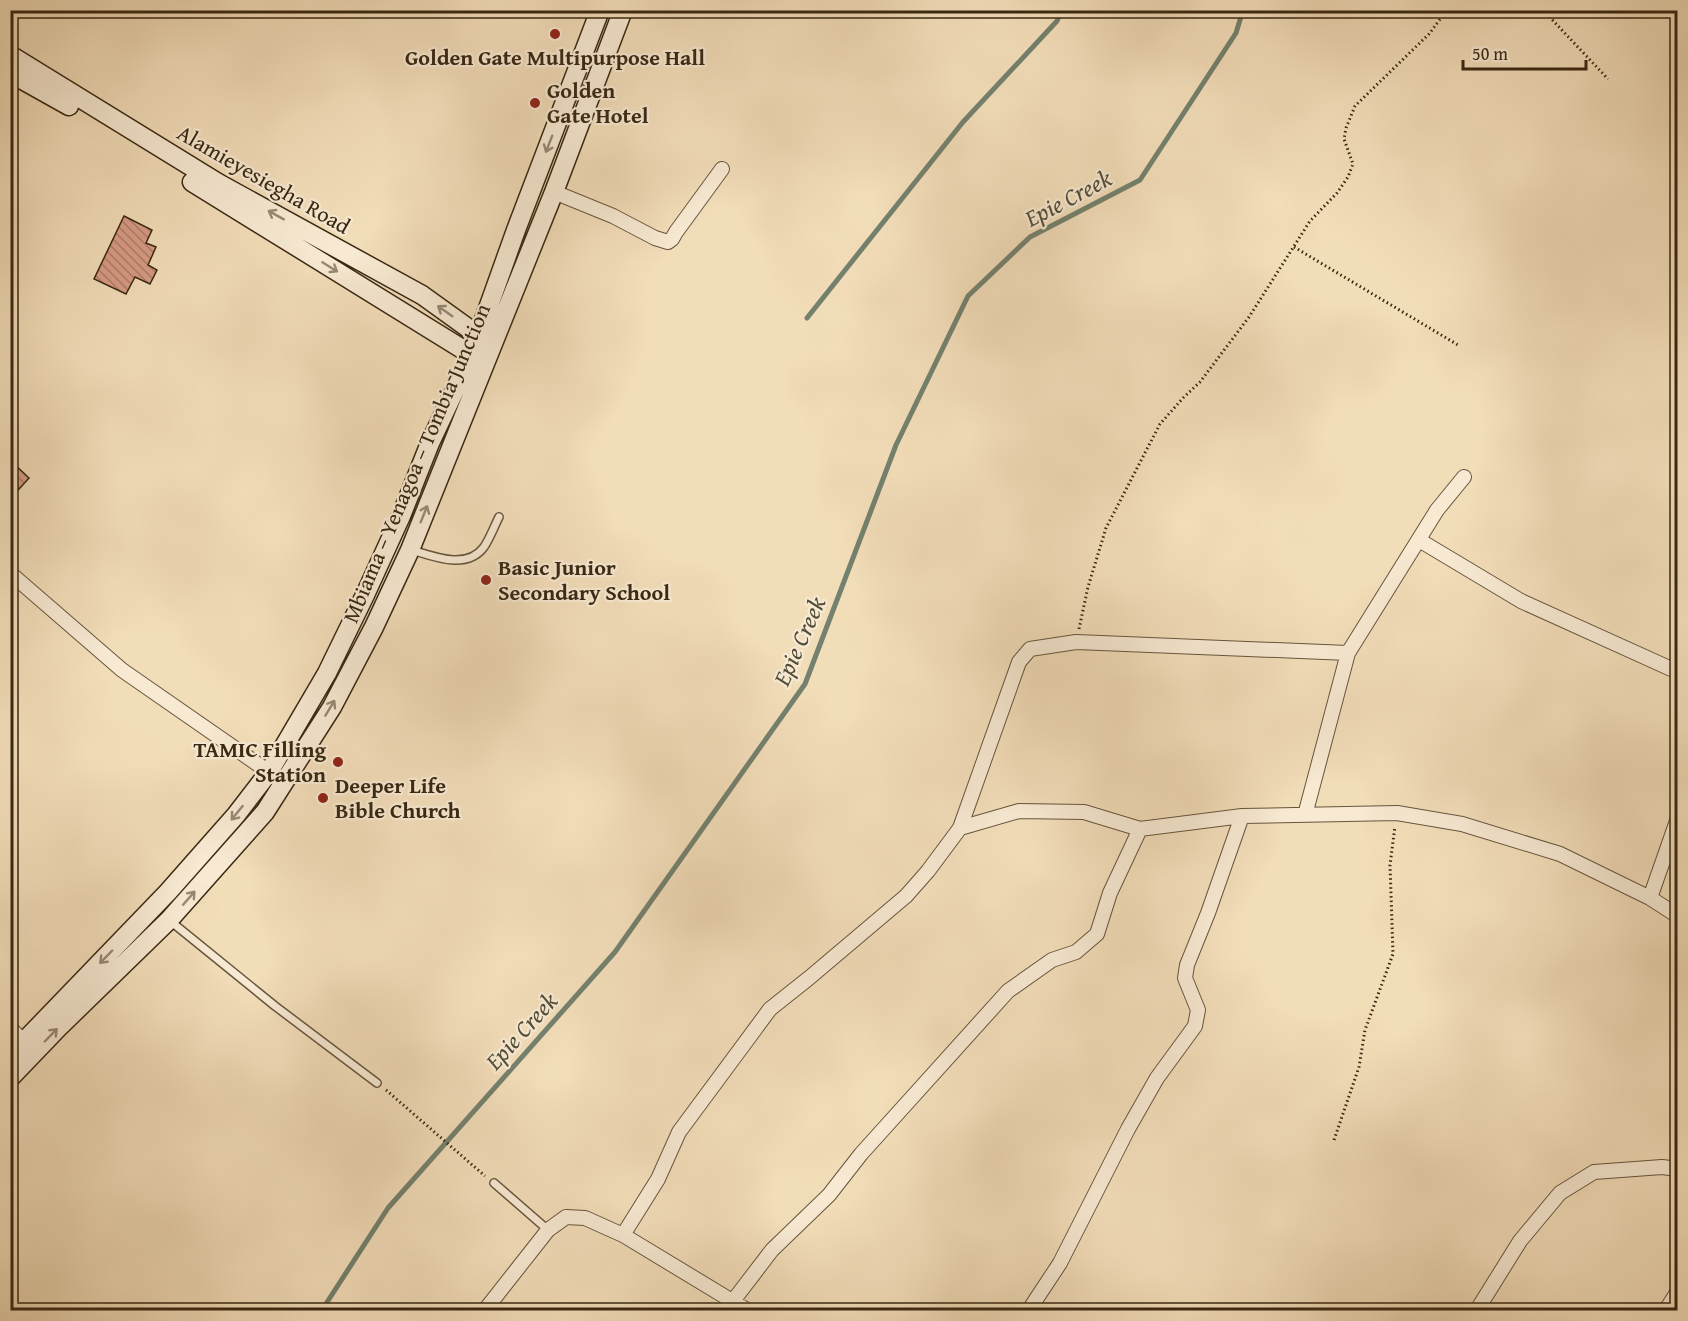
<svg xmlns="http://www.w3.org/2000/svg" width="1688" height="1321" viewBox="0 0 1688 1321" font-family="'Gentium Book Plus',serif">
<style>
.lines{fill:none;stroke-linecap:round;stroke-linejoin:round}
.stream{stroke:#74816e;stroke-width:5}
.building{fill:url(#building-back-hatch);stroke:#392812;stroke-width:1.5}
.lane-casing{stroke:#67553c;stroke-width:10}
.street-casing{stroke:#67553c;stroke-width:16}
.secondary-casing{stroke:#392812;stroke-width:21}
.path{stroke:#392812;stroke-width:3;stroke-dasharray:1.5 3;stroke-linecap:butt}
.lane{stroke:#f7e9d2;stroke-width:7}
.street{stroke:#f7e9d2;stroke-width:14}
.secondary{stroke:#f7e9d2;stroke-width:18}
.oneway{stroke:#988872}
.poi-dot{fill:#8f2418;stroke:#f7e9d2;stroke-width:2}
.labels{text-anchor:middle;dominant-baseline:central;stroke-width:4.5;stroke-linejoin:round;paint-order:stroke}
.poi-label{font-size:22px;font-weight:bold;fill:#392812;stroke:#f7e9d2;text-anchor:start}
.street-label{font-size:22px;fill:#392812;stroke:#f7e9d2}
.water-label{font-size:24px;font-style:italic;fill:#524d38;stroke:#f7e9d2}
</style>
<defs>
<pattern id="building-back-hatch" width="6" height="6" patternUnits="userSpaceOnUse" patternTransform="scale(1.5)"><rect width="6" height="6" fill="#d79b85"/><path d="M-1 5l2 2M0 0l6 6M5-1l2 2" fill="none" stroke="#af7e6b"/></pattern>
</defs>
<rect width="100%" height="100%" fill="#f2ddb9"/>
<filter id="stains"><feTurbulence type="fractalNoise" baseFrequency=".00333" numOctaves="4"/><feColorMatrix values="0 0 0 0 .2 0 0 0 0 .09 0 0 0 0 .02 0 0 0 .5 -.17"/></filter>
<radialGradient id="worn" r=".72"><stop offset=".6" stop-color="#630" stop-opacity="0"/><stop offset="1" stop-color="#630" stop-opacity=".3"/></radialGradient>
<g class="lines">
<path class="stream" d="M807,318L963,122L1057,21L1062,10
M322,1310L388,1208L615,952L805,684L896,445L968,296L1030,237L1140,180L1236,33L1243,10"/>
</g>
<path class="building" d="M124,216L152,230L146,243L156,247L148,265L157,270L150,284L135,277L126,294L94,279Z
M10,460L29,478L10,499Z"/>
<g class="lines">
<defs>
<path id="lane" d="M412,550C435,557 467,570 484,547C490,538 494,527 499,517
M169,920L275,1006L377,1083
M494,1183L548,1230"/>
<path id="street" d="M554,192L613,216L655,238L668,242L672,239L676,232L722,169
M1419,540L1521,601L1678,672
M10,573L122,670L269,772
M1305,815L1348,653L1437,510L1464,477
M960,828L1019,811L1084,812L1140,829L1242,816L1397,813L1462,824L1560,854L1650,898L1678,916
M1650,898L1678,818
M10,1028L24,1042
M623,1235L658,1179L679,1132L770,1009L809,978L906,896L928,871L960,828L1019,662L1030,649L1076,642L1348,653
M733,1301L772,1250L829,1195L861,1154L1008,991L1052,960L1076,952L1097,934L1110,893L1140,829
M485,1310L548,1230L566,1217L585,1218L623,1235L747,1310
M1029,1310L1060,1263L1128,1129L1157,1078L1195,1026L1198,1010L1185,978L1187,965L1208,913L1242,816
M1477,1310L1520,1241L1560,1193L1594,1172L1662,1167L1678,1169
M1666,1310L1678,1291"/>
<path id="secondary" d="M10,55L218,183L422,295L486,341
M10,73L69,106
M192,182L480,360
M10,1056L168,892L236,815L269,772L327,673L365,595L401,516L430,443L471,356L516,230L600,10
M10,1078L58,1028L169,920L265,812L332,707L374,627L410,550L554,192L623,10"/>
</defs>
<use href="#lane" class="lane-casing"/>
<use href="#street" class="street-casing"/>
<use href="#secondary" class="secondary-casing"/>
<path class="path" d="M1543,10L1608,79
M1294,247L1458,345
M1079,629L1088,587L1106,528L1160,424L1183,398L1200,382L1249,317L1310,221L1337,193L1348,177L1353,164L1344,139L1346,128L1355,106L1429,34L1447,10
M386,1090L485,1176
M1334,1140L1359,1067L1365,1030L1393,954L1390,865L1395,826"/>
<use href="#lane" class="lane"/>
<use href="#street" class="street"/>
<use href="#secondary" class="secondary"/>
</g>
<defs><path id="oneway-shaft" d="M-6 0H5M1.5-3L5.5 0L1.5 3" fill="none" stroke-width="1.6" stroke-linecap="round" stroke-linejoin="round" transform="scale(1.5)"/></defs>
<g class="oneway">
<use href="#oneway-shaft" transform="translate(549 144) rotate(111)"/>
<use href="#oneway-shaft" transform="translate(276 215) rotate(-151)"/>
<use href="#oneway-shaft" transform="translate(330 267) rotate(32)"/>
<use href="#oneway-shaft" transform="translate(445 311) rotate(-145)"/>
<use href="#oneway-shaft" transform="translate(424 514) rotate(-68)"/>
<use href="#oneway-shaft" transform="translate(330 708) rotate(-59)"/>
<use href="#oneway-shaft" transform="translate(237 813) rotate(129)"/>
<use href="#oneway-shaft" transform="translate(189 898) rotate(-49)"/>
<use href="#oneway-shaft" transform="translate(106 957) rotate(134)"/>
<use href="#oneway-shaft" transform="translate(51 1035) rotate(-46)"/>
</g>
<g class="poi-dot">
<circle cx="555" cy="34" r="6"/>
<circle cx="535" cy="103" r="6"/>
<circle cx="486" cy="580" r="6"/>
<circle cx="338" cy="762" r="6"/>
<circle cx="323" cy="798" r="6"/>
</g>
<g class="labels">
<g class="poi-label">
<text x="555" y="57" text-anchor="middle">Golden Gate Multipurpose Hall</text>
<text x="547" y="90">Golden<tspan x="547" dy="25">Gate Hotel</tspan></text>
<text x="498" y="567">Basic Junior<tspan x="498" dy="25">Secondary School</tspan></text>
<text x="326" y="749" text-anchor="end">TAMIC Filling<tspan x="326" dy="25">Station</tspan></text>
<text x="335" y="785">Deeper Life<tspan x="335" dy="25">Bible Church</tspan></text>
</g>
<g class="street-label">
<text transform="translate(264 179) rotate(30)">Alamieyesiegha Road</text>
<text transform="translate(416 463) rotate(-67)">Mbiama – Yenagoa – Tombia Junction</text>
</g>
<g class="water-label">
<text transform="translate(1068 198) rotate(-28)">Epie Creek</text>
<text transform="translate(799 641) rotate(-66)">Epie Creek</text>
<text transform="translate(521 1031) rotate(-48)">Epie Creek</text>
</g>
</g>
<rect width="1688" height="1321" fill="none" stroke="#f2ddb9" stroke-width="36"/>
<rect x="12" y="12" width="1664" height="1297" fill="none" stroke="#392812" stroke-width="3"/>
<rect x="18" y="18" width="1652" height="1285" fill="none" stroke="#392812" stroke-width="1.5"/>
<path d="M1463 60v9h123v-9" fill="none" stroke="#392812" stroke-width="3"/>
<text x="1472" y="60" font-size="18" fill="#392812" stroke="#f7e9d2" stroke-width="4.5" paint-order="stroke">50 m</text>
<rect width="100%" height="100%" filter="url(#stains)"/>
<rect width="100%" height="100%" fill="url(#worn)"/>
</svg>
